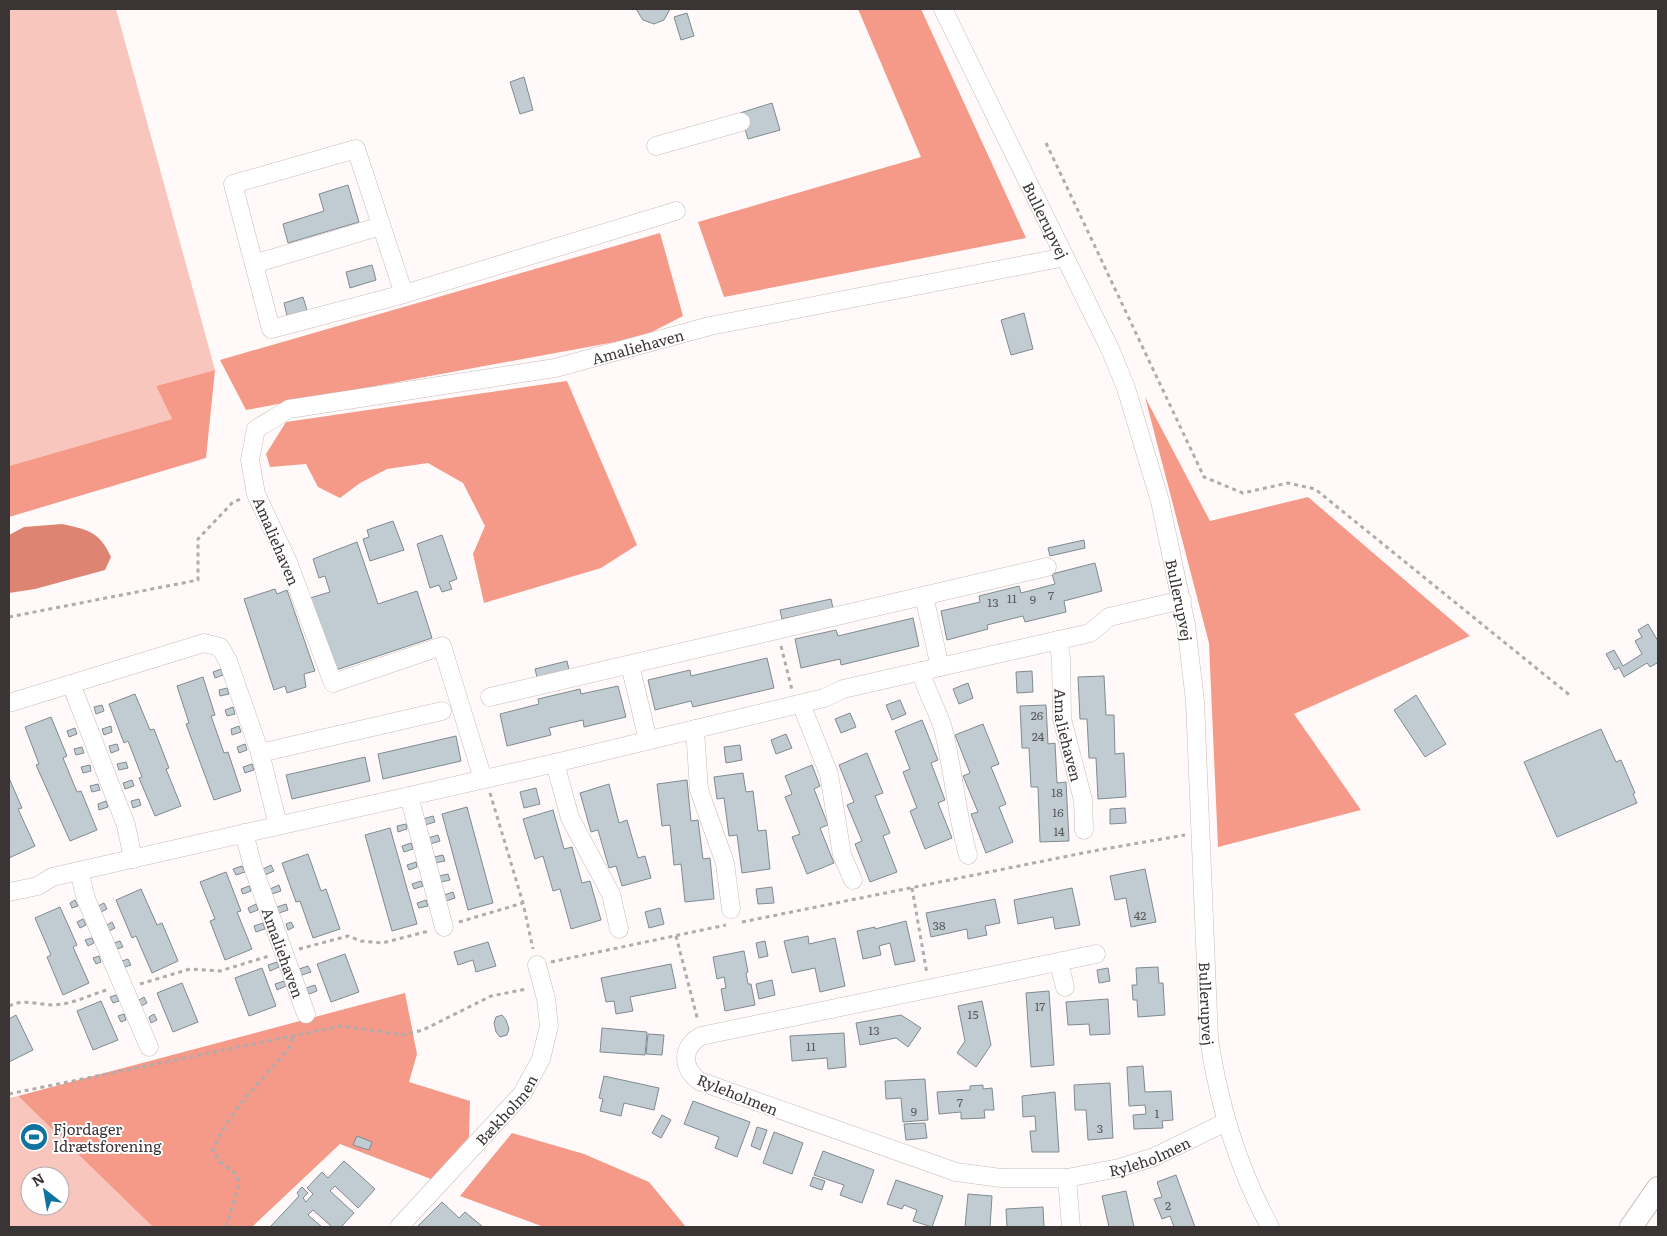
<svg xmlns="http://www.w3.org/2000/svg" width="1667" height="1236" viewBox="0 0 1667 1236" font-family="Literata,serif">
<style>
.green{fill:#f8c6bd;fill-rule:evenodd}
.forest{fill:#f59988}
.water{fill:#de8473}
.building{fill:#c1cbd2;stroke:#808a90}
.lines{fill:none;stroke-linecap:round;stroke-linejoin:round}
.minor-casing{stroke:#c8bbb9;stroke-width:19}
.major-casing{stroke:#c8bbb9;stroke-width:24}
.path{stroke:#b1acab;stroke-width:3;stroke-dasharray:4 4;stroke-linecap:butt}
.minor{stroke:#fff;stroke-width:18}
.major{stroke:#fff;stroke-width:22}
.labels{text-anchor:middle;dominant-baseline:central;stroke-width:4;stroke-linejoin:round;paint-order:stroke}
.number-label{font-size:12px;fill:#5c5a5c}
.street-label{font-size:15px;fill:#3a3534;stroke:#fff}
.poi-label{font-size:15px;fill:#3a3534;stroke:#fff;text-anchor:start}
</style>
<rect width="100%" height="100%" fill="#fffaf9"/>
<path class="green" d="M9,9H116L215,370L156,386L172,419L9,466Z
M18,1096L153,1227H9V1098ZM30,1176H60V1206H30Z"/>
<path class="forest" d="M858,9H921L1026,238L724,297L698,222L921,157Z
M660,233L683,316L642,337L246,410L220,360Z
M215,370L206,458L9,517V466L172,419L156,386Z
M567,381L637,545L601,568L484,603L473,554L485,526L463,483L428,463L387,469L360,483L340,498L318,487L306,464L270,467L266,454L286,422Z
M1145,397L1210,521L1308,497L1470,636L1294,714L1361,810L1218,847L1209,643Z
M405,993L417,1054L409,1082L470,1101L469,1137L431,1179L340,1144L252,1227H153L18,1096Z
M512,1133L584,1154L649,1182L686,1227H544L460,1196Z"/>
<path class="water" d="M62,524C88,530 99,531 111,557L105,570L35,589L9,593V535L24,527Z"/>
<path class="building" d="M636,9H670L664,20L654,24L643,20Z
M687,13L694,36L681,40L674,17Z
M524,77L533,110L520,114L510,82Z
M772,103L780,130L748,139L740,113Z
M348,185L359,222L288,243L283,224L324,211L319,194Z
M372,265L376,280L350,288L346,272Z
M303,297L307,310L287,316L284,303Z
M1024,313L1033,349L1011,355L1001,320Z
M393,521L404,550L370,561L363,539L369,537L367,530Z
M442,535L457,579L449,582L452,589L442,592L439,585L430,588L417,544Z
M1084,540L1085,548L1050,556L1048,548Z
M357,542L378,604L417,591L432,638L333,671L310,598L330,592L325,576L319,578L313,559Z
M1095,563L1102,591L1064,601L1066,612L1025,622L1023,616L987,625L988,629L947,640L941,611L980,602L979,596L1019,586L1021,593L1055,584L1052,574Z
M275,589L277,594L287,590L315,671L304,674L306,687L287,693L285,686L274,690L244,599Z
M831,599L833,608L782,619L780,610Z
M913,618L919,646L841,665L840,659L801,668L795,639L836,630L838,636Z
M1648,624L1658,641V665L1657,663L1650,667L1647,663L1624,677L1619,667L1615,670L1606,654L1614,650L1623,666L1642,654L1635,641L1642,637L1638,630Z
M767,658L774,688L693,707L691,701L655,710L648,680L690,670L691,676Z
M567,661L569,670L537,677L535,669Z
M221,669L223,675L215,678L213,672Z
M1032,671L1033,692L1017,693L1016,672Z
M1104,676L1106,715H1114L1115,754L1124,753L1126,797L1098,799L1096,758H1089L1087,719H1080L1078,677Z
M203,677L215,715L211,716L224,753L228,752L241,791L214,800L186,724L189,723L177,686Z
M968,683L973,698L959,704L953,689Z
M618,686L626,717L584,727L583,720L549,728L551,735L507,746L500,714L539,704L538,699L580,689L581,694Z
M227,688L229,694L220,696L219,690Z
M135,694L150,730L154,729L169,768L166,769L181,806L155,816L139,778L142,777L128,741L124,743L109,704Z
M1416,695L1446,744L1425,757L1394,710Z
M900,700L906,714L892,720L886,705Z
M102,705L104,711L96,714L94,707Z
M1046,705L1048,744L1055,743L1057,783L1066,782L1069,841L1040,842L1038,787H1031L1029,748H1022L1020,706Z
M233,707L235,714L227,716L225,710Z
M850,713L856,727L841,733L835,719Z
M51,717L67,756L63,758L77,792L81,791L97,830L70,841L36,765L39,764L25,727Z
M922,720L938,760L931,763L945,800L938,803L952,838L925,849L910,811L917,808L903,772L910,769L895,731Z
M983,724L999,764L991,767L1006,804L999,807L1013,842L986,853L971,814L978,812L963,776L970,773L955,735Z
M111,726L112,732L104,735L102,729Z
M239,726L241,732L232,735L231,729Z
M75,728L77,734L69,737L67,731Z
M1601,729L1616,762L1621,760L1635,793L1633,794L1637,803L1557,837L1524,762Z
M786,734L792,748L776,754L771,740Z
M456,736L461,761L383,779L378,754Z
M117,744L119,750L111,753L109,746Z
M245,744L247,750L239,753L237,747Z
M740,745L742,760L726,763L724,747Z
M82,747L84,753L76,755L74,749Z
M867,753L883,793L875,796L890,833L883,836L897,872L870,882L855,844L862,841L847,805L854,802L839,765Z
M365,757L370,781L292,799L286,775Z
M126,762L128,768L119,770L117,764Z
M252,764L254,770L245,773L243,767Z
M90,765L91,771L83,773L81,767Z
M812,765L820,786L814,789L828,825L820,828L834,863L807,874L792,837L800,834L785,797L792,794L785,776Z
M743,773L746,792L753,791L758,831L766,830L770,869L742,873L737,835L729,836L724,798L717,799L714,777Z
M9,778L22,808L18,809L35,846L9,858Z
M132,780L134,786L125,789L123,783Z
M687,780L691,821L698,820L703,859L710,858L714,899L685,902L681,864L674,865L670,825L662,826L657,784Z
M98,784L100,790L92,792L90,786Z
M609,784L619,823L627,820L638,858L645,856L651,878L622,886L616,866L609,868L598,830L591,832L580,793Z
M536,788L540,804L524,808L520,792Z
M139,799L141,805L133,808L131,801Z
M106,801L108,807L99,810L98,804Z
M467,807L493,903L468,910L442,814Z
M1125,808L1126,823L1110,824V809Z
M553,810L564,849L572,847L582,883L590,881L601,920L571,929L560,889L553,891L543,856L535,859L523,819Z
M433,816L435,822L425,825L423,819Z
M406,824L407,829L398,832L397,826Z
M390,828L417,924L392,931L365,835Z
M438,835L440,841L430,844L428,838Z
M411,843L413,849L404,852L402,846Z
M308,854L321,891L326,889L340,929L313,938L300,901L296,902L282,863Z
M443,855L445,861L435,863L434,857Z
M416,862L417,867L409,870L407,865Z
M271,865L274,871L265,875L263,869Z
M242,866L245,872L236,875L233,869Z
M1145,869L1156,922L1131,927L1126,898L1115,900L1110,876Z
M226,872L241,911L237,912L252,949L225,960L210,921L215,919L200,882Z
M448,874L450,880L441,882L439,876Z
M421,881L423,886L414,889L412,884Z
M279,885L281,891L272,894L270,889Z
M249,886L251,891L243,894L241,889Z
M772,887L774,903L758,904L756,889Z
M1072,888L1080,925L1055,929L1053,917L1018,924L1014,900Z
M141,889L157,925L162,923L178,961L152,973L136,936L132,938L116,900Z
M453,892L455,898L446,901L444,895Z
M995,899L1000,923L985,926L987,935L968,939L967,929L931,937L926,913Z
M75,900L78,906L72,908L70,903Z
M426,900L428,906L419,908L417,903Z
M104,903L107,909L101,912L98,906Z
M256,904L258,910L250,913L248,908Z
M286,904L288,910L279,913L277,907Z
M60,907L77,945L73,947L89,983L63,995L47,957L51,955L35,918Z
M660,908L664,924L649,928L645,912Z
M83,919L86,925L80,928L77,922Z
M906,921L915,961L895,965L890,943L879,946L881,955L863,959L857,931L875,927V929Z
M112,922L115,928L109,931L107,925Z
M291,922L294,927L288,930L286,924Z
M263,923L265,929L256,932L254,926Z
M808,936L809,944L835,938L845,986L820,992L815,968L792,973L784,941Z
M92,938L94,943L88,946L85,940Z
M120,941L123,947L117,949L114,943Z
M765,941L768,956L759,958L756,943Z
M488,942L496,966L476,972L473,960L458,965L454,952Z
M744,951L748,972L746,973L748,984H751L755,1005L725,1011L721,989L726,988L724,977L717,979L713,957Z
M345,954L359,992L331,1002L317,964Z
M99,956L101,962L96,964L93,958Z
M128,959L131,965L125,967L122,961Z
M277,962L279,967L270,971L268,965Z
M671,964L676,988L630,997L633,1011L616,1014L614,1001L606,1002L601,978Z
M308,966L311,972L302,975L299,969Z
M1158,967L1159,983H1163L1165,1015L1138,1017L1137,1000H1133L1132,985H1137L1136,968Z
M262,968L276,1006L249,1016L235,978Z
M1108,968L1110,981L1099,983L1097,970Z
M772,980L775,995L759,999L756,984Z
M284,981L286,986L277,990L275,984Z
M182,983L198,1022L173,1032L157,993Z
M315,985L317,991L309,994L306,988Z
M1049,991L1054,1065L1031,1067L1026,993Z
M116,995L119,1001L113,1003L110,997Z
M144,997L147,1003L141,1006L139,1000Z
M1108,999L1110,1034L1090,1035L1089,1024L1068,1025L1066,1002Z
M101,1001L118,1040L93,1050L77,1011Z
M982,1001L991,1045L976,1067L957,1053L965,1041L958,1006Z
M124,1014L126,1020L121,1022L118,1016Z
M154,1014L157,1020L151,1023L149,1017Z
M16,1015L33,1050L9,1062V1019Z
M502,1015L506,1020L509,1029L507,1035L500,1037L496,1032L494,1023L496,1017Z
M901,1015L921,1028L908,1047L896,1038L860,1045L856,1023Z
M602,1028L647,1032L645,1055L600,1052Z
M844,1033L846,1067L828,1069L827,1058L792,1061L790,1036Z
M648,1034L664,1035L662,1055L646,1054Z
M1143,1066L1145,1092L1171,1091L1173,1120L1162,1121L1163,1128L1134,1129L1133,1115L1146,1114L1145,1105L1129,1106L1127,1067Z
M604,1076L659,1088L654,1110L624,1103L621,1116L600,1111L603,1099L599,1098Z
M925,1079L928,1120L903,1122L901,1098L886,1099L885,1081Z
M1110,1083L1113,1138L1088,1140L1086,1110H1075L1074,1085Z
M983,1085V1089L992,1088L994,1110H984L985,1118L961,1119V1112L939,1114L937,1092L970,1090V1086Z
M1055,1092L1059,1152H1032L1030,1131H1036L1035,1116L1023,1117L1022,1096Z
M693,1101L750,1122L737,1157L715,1148L719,1137L684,1124Z
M662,1115L671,1120L661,1138L652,1133Z
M925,1123L927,1138L906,1140L904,1124Z
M757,1127L767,1130L760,1150L751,1146Z
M774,1132L803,1143L792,1174L763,1163Z
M357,1136L372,1142L369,1150L353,1145Z
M823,1151L874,1170L862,1203L840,1195L844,1185L814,1175Z
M344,1161L375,1189L358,1208L335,1186L330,1191L354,1213L341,1227H332L313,1210L308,1215L322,1227H270L299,1196L297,1193L302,1187L308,1193L303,1198L306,1202L313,1194L307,1188L322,1172L328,1178Z
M1176,1175L1195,1227H1172H1174L1170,1216L1162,1219L1154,1199L1162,1197L1157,1182Z
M813,1177L825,1181L822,1190L810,1186Z
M896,1180L943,1196L932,1227L913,1221L917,1210L904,1205L902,1209L887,1204Z
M1126,1191L1134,1227H1109L1102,1196Z
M968,1194L992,1196L990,1227H965Z
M442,1202L459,1218L465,1212L483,1227H417Z
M1043,1207L1044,1227H1007L1006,1209Z"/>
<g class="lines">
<defs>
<g id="minor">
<path id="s1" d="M943,9L1110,349L1126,388L1160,501L1186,625L1195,701L1209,1039C1219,1106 1238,1168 1270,1227"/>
<path d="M656,146L741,122"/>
<path d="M254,264L381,226"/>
<path d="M404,294L271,329L233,184L356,149L404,294L676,211"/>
<path d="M924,596L940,667"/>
<path id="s2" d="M1058,640L1061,658L1062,719L1083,800L1084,830"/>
<path d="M630,665L648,740"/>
<path d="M921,671C926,694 941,714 945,737C954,776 957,816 968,855"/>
<path d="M71,684L126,825L133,859"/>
<path d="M490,697L1047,567"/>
<path d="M9,703L204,643L220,647L228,661L260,753L278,825"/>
<path d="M801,704L829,774L842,855L853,880"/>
<path d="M695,729L699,790L725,863L731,909"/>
<path d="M260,753L442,711"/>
<path d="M555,763L570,818L611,894L619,929"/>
<path id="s3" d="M483,779L442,646L333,683L288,562L256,494L250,460L256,429L289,409L555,368L710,326L1065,257"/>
<path d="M409,796L444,927"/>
<path id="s4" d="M244,833L253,867L306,1014"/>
<path d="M79,871L86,899L149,1047"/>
<path d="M9,892L38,886L52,877L555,763L824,698L843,689L1090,633L1109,617L1182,600"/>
<path id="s5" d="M1096,954L701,1036C682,1047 681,1067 699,1081L956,1172L1001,1178H1067L1119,1168L1154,1157L1226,1122"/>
<path d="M1059,963L1065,987"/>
<path d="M1067,1178L1071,1227"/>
<path id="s6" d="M399,1227L522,1094L541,1059L549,1026L546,999L537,965"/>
</g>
<path id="major" d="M1631,1227L1658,1188"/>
</defs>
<use href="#minor" class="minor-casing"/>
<use href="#major" class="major-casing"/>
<path class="path" d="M1046,143L1204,477L1243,493L1288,483L1315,489L1572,697
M9,617L198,580V539L233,502L241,499
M781,646L792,690
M490,793L523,903L533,949
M912,888L927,974
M459,922L523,903
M742,922L1093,851L1185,835
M676,936L698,1021
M299,949L348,936L361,941L382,943L429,931
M551,962L726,925
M140,984L190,969L220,971L269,956
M9,1006C27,997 43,1008 62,1004C77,1002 92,994 107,990
M9,1094L341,1026L404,1035L423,1030L491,996L527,989
M226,1227L239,1185L237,1175L219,1161L213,1151C224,1116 265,1077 289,1048L293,1035"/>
<use href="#minor" class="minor"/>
<use href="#major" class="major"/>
</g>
<defs>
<symbol id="stadium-disc" viewBox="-11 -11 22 22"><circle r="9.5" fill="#0f729f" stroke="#fff"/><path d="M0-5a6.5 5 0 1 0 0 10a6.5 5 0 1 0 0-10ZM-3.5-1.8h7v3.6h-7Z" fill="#fff"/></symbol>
</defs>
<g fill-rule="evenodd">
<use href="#stadium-disc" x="18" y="1121" width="32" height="32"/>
</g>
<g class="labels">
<g class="number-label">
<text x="1051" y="595">7</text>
<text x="1012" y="598">11</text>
<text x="1033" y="599">9</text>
<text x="993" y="602">13</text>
<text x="1037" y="715">26</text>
<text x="1038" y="736">24</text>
<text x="1057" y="792">18</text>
<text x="1058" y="812">16</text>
<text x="1059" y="831">14</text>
<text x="1140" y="915">42</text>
<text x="939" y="925">38</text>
<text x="1040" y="1006">17</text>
<text x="973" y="1014">15</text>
<text x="874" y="1030">13</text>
<text x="811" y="1046">11</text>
<text x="960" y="1102">7</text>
<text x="914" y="1111">9</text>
<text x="1157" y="1113">1</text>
<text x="1100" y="1128">3</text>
<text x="1168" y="1205">2</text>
</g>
<g class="street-label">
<text stroke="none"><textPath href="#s1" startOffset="235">Bullerupvej</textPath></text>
<text stroke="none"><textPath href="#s3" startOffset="918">Amaliehaven</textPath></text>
<text transform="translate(277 541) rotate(67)">Amaliehaven</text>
<text stroke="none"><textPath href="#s1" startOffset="640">Bullerupvej</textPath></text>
<text stroke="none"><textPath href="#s2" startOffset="96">Amaliehaven</textPath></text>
<text stroke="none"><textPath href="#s4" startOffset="126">Amaliehaven</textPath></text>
<text stroke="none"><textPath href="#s1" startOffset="1045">Bullerupvej</textPath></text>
<text transform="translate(738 1094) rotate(22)">Ryleholmen</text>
<text stroke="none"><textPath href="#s6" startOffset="159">Bækholmen</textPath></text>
<text stroke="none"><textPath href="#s5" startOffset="928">Ryleholmen</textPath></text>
</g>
<g class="poi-label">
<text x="53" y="1128">Fjordager<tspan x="53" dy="17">Idrætsforening</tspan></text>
</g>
</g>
<rect width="1667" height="1236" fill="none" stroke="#3a3534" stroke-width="20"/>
<g transform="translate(45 1191) rotate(329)"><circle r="24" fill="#ffffff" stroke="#b0aeae"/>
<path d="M0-4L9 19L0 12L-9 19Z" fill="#0f729f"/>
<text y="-8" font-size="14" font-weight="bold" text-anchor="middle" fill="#3a3534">N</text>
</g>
</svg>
